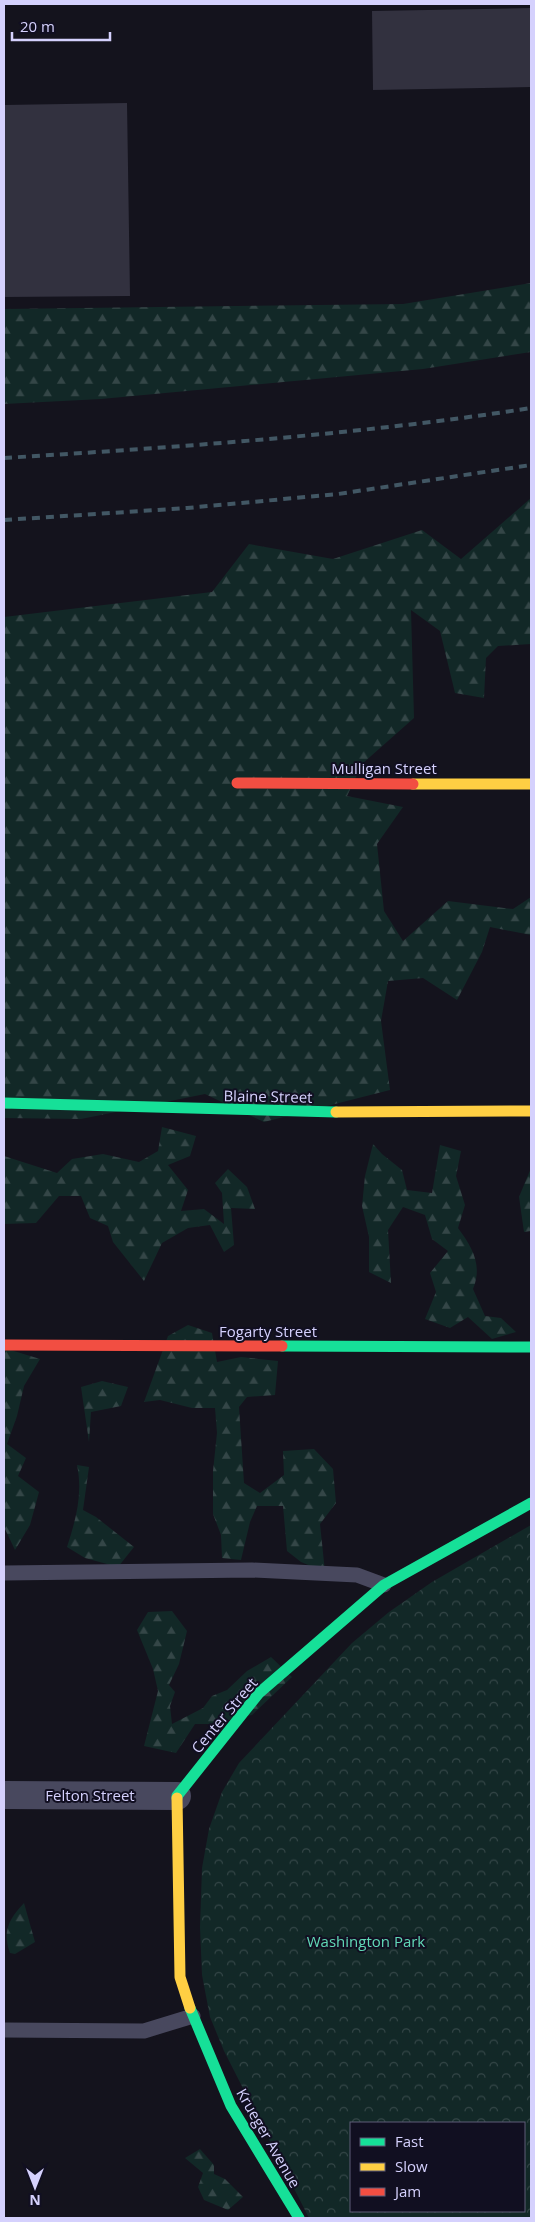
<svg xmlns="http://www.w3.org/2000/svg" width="535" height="2222" viewBox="0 0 535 2222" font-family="'Open Sans',sans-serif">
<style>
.forest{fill:url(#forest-firs)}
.park{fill:url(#park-crowns);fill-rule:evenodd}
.building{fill:#32313f}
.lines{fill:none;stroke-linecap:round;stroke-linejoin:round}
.lane{stroke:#48485e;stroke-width:15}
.street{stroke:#48485e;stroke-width:28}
.fast{stroke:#16e098;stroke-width:11}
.slow{stroke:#ffcf43;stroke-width:11}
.jam{stroke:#f24e42;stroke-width:11}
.rail{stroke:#425764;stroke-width:4;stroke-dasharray:8 6;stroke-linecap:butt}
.labels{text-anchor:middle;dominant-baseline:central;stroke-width:4;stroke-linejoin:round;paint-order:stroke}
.street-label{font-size:15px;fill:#d5d1fd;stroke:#110f21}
.park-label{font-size:15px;fill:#61d9b7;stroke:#110f21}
</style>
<defs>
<pattern id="forest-firs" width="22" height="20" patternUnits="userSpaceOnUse" patternTransform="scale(1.25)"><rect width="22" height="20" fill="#122827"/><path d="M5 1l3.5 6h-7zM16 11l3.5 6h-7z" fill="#344647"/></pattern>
<pattern id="park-crowns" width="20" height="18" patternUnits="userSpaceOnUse" patternTransform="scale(1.25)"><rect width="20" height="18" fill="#122827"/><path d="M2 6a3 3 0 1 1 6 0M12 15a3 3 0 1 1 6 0" fill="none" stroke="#344647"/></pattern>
</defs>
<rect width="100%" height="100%" fill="#14131d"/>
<path class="forest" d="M531,283V352L423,369L101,399L4,404V309L403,304Z
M531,498V644L498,646L486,658L484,698L455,693L440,631L411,610L414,718L362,764L347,796L403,807L377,844L384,911L403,941L448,901L513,909L531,897V935L490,927L482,952L457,1000L423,978L388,981L381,1021L390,1090L264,1122L205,1094L81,1119L4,1118V617L212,592L249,544L333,559L422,530L461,559Z
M162,1127L196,1136L190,1156L168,1165L188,1190L181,1211L204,1209L224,1224L222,1193L215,1183L228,1169L247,1187L255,1209L231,1208L234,1245L224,1252L210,1225L188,1228L162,1243L144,1281L113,1242L108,1226L90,1218L81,1196H59L36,1223L4,1224V1156L57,1173L72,1159L103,1154L139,1162L158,1151Z
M373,1144L382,1154L402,1170L407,1190L432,1193L440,1145L461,1151L456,1176L465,1205L458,1228C472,1247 483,1265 473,1289L485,1316L501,1318L516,1332L492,1339L468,1317L450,1328L425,1319L436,1292L430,1273L448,1251L432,1239L425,1215L403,1207L388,1230L391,1283L369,1272V1237L362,1206L365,1176Z
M531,1168V1231L524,1232L519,1197Z
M188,1325L212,1333L217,1362L241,1357L278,1361L275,1395L247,1397L239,1407L244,1483L260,1493L284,1475L283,1451L314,1449L333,1469L336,1503L320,1524L325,1572L301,1562L287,1551L283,1506H257L250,1522L241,1560L222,1558L221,1535L213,1514V1471L217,1433L215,1408H192L160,1400L144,1402L168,1336Z
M4,1348L40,1359L24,1386L17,1416L7,1444L26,1458L18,1476L39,1492L30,1525L15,1550L4,1527Z
M102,1381L128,1387L121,1406L91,1412L89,1442L81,1387Z
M77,1465L89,1467L83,1510L96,1517L134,1547L118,1567L85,1558L67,1547C76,1519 83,1494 77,1465Z
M172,1611L187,1631L179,1664L169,1685L175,1692L170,1706L172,1724L203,1708L212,1696L227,1690L247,1671L271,1657L292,1677L252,1715L210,1724H195L176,1753L144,1746L158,1691L153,1669L137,1630L148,1612Z
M24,1903L35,1942L15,1954L10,1953C2,1931 9,1919 24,1903Z
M200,2149L214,2165V2174L225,2179L243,2197L228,2210L204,2200L198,2187L203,2173L185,2158Z"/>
<path class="park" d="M531,1525V2218H309L224,2051L210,2017L202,1975L200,1927L202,1868L209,1829L222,1792L239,1763L352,1643L389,1612L432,1582ZM351,2123H524V2211H351Z"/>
<path class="building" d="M531,8V87L373,90L372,11Z
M127,103L130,296L4,297V105Z"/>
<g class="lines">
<path class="lane" d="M4,1573L252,1570L357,1575L384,1585
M4,2030L144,2031L193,2016"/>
<path class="street" d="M4,1795L177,1796"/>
<path class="fast" d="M4,1103L336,1112
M282,1346L531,1347
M177,1798V1796L259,1693L384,1585L531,1503
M190,2008L231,2106L299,2218"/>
<path class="slow" d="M413,784H531
M336,1112L531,1111
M177,1798L180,1977L190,2008"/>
<path class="jam" d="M237,783L413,784
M4,1345L282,1346"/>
<path class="rail" d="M4,458C180,447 357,435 531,408
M4,520L187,508L338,494L531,465"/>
</g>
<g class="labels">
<g class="street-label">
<text x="384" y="768">Mulligan Street</text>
<text transform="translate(268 1096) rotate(1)">Blaine Street</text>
<text x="268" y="1331">Fogarty Street</text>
<text transform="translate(224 1715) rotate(-50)">Center Street</text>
<text x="90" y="1795">Felton Street</text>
<text transform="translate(269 2138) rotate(60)">Krueger Avenue</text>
</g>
<g class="park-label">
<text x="366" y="1941">Washington Park</text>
</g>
</g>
<rect width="535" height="2222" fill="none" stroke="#d5d1fd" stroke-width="10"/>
<rect x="350" y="2122" width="175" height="90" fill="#110f21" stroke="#5f5d79"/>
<rect x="360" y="2138" width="25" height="8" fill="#16e098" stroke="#5f5d79"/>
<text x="395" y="2147" font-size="15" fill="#d5d1fd">Fast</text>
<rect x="360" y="2163" width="25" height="8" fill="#ffcf43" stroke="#5f5d79"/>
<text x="395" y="2172" font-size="15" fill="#d5d1fd">Slow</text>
<rect x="360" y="2188" width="25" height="8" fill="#f24e42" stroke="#5f5d79"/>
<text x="395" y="2197" font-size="15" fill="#d5d1fd">Jam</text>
<g transform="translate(35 2187) rotate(180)" stroke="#110f21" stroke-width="4" paint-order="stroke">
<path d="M0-4L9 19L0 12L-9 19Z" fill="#d5d1fd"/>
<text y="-8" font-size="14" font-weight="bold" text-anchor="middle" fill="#d5d1fd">N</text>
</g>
<path d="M12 32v8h98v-8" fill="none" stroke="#d5d1fd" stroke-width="2.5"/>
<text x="20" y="32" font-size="15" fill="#d5d1fd" stroke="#110f21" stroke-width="4" paint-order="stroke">20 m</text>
</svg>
